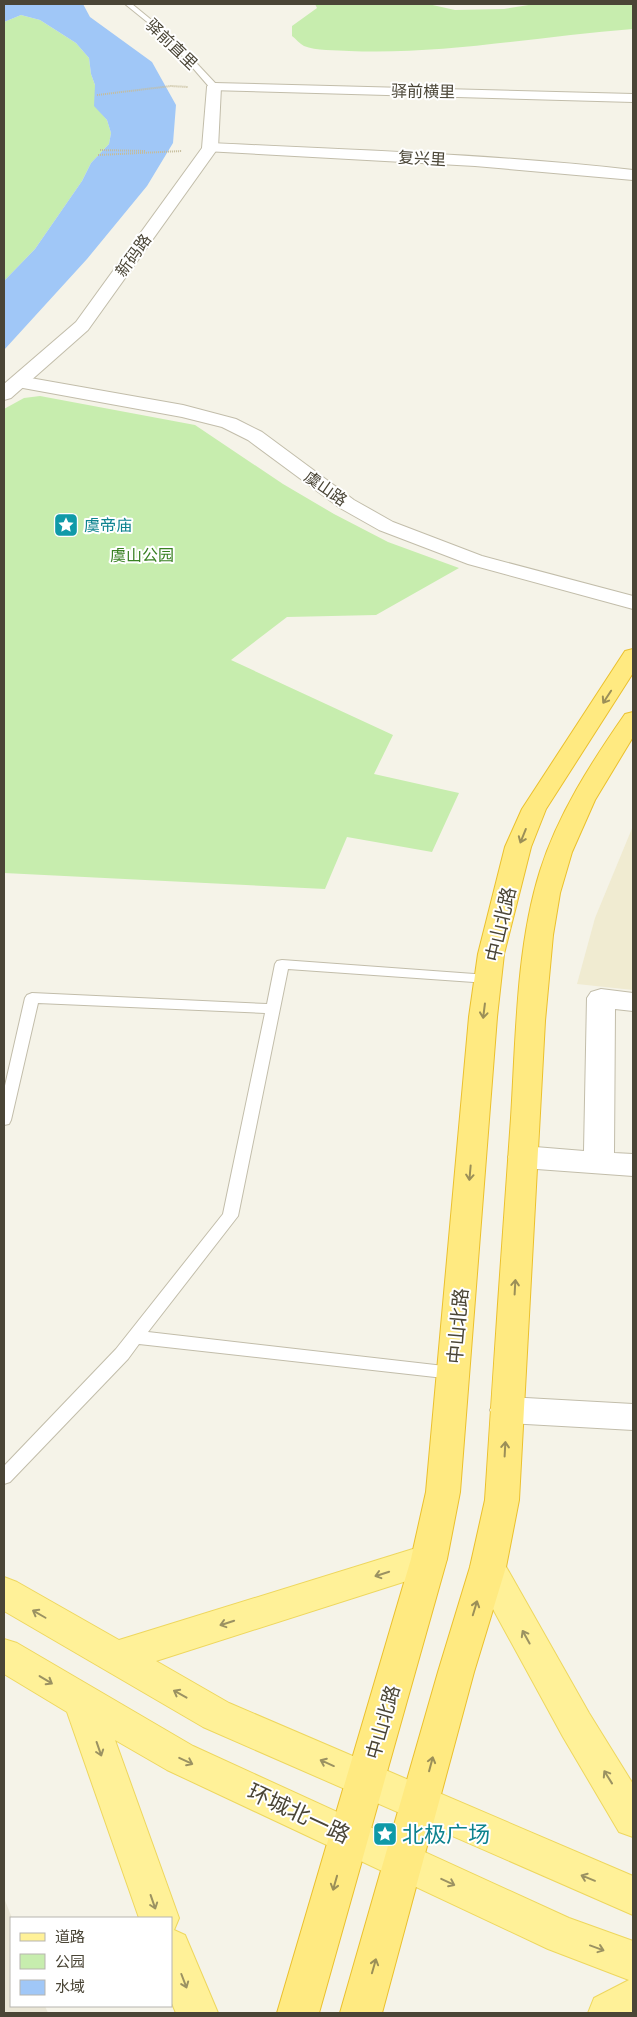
<svg xmlns="http://www.w3.org/2000/svg" width="637" height="2017" viewBox="0 0 637 2017" font-family="'Titillium Web','Noto Sans SC',sans-serif">
<style>
.residential{fill:#eae6d6}
.education{fill:#f0ebd1}
.green{fill:#c7edae}
.water{fill:#a0c7f7}
.lines{fill:none;stroke-linecap:round;stroke-linejoin:round}
.service-casing{stroke:#c2bdaa;stroke-width:2}
.minor-casing{stroke:#c2bdaa;stroke-width:2}
.tertiary-casing{stroke:#c2bdaa;stroke-width:2}
.primary-casing{stroke:#eed75e;stroke-width:2}
.trunk-casing{stroke:#ebc02d;stroke-width:2}
.path{stroke:#c5bc9a;stroke-width:2;stroke-dasharray:1 1;stroke-linecap:butt}
.service{fill:#fff;fill-rule:evenodd}
.minor{fill:#fff;fill-rule:evenodd}
.tertiary{fill:#fff;fill-rule:evenodd}
.primary{fill:#fff198;fill-rule:evenodd}
.trunk{fill:#ffea81;fill-rule:evenodd}
.oneway{stroke:#9b8f58}
.oneway2{stroke:#9b9262}
.labels{text-anchor:middle;dominant-baseline:central;stroke-width:4;stroke-linejoin:round;paint-order:stroke}
.far-street-label{font-size:16px;fill:#4a4536;stroke:#fff}
.far-culture-label{font-size:16px;fill:#0d838f;stroke:#fff;text-anchor:start}
.far-park-label{font-size:16px;fill:#398123;stroke:#fff}
.street-label{font-size:19px;fill:#4a4536;stroke:#fff}
.near-street-label{font-size:22px;fill:#4a4536;stroke:#fff}
.near-culture-label{font-size:22px;fill:#0d838f;stroke:#fff;text-anchor:start}
</style>
<rect width="100%" height="100%" fill="#f5f3e8"/>
<path class="residential" d="M4,1898L12,1918L11,2006H45L48,2013H4Z"/>
<path class="education" d="M633,826V990L577,984L595,918Z"/>
<path class="green" d="M315,4H428L455,10L504,9L535,4H633V29C539,36 444,55 349,51C337,50 315,51 304,46C300,44 296,39 292,36V26L317,8Z
M21,15L40,20L76,43L89,58L91,74L95,85V106L107,120L111,133L109,144L91,163L82,181L35,249L4,281V22Z
M40,396L195,425L283,484L334,514L388,542L459,568L376,615L287,617L231,660L393,735L374,774L459,793L432,852L347,837L325,889L4,873V409L24,398Z"/>
<path class="water" d="M4,4H83L90,17L152,62L176,105L173,143L147,186L87,259L4,350V281L35,249L82,181L91,163L109,144L111,133L107,120L94,106L95,85L91,74L89,58L76,43L40,20L21,15L4,22Z"/>
<g class="lines">
<defs>
<path id="service" d="M125,4H132L171,36L217,85V89H211L167,38Z
M282,960L488,975L493,976L495,979L493,982L488,983L288,969L238,1216L148,1332L453,1367L459,1368L461,1373L459,1378L453,1379L139,1344L128,1359L10,1482L4,1484V1466L116,1349L223,1214L265,1013L38,1003L11,1120L9,1124L4,1125V1090L25,998L27,995L32,993L267,1004L275,964L277,961Z"/>
<path id="minor" d="M214,83L633,94V102L209,90L207,87L209,84Z
M210,143C351,150 493,154 633,170V180L475,166L205,151L202,148L205,145Z
M19,376L183,405L236,419L262,432L354,500L393,522L482,556L633,596V609L468,564L379,530L340,508L248,440L222,427L182,417L12,386L10,382L12,378Z
M601,989L633,993V1011L615,1009L614,1153L633,1154V1176L523,1168L513,1165L508,1157L513,1149L523,1146L584,1151L587,998L591,992Z
M507,1397L633,1404V1430L507,1423L495,1419L490,1410L495,1401Z"/>
<path id="tertiary" d="M214,83L219,84L221,87L218,148L88,330L11,398L4,400V384L76,322L202,148L207,87L209,84Z"/>
<path id="primary" d="M429,1544L441,1548L447,1559L441,1570L156,1661L229,1703L633,1876V1915L203,1727L4,1611V1577L17,1582L119,1640Z
M488,1552L500,1556L589,1713L633,1784V1837L619,1832L563,1737L476,1578L470,1567L476,1556Z
M4,1639L17,1643L193,1746L569,1918L633,1941V2013H588L594,1998L629,1980L548,1949L167,1770L115,1740L179,1918L174,1930L185,1935L218,2013H176L171,2001V1918H139L67,1712L4,1674Z"/>
<path id="trunk" d="M633,649V673L546,809L531,847L504,954L497,1017L460,1492L447,1559L319,2013H277L411,1559L426,1492L469,1017L478,954L505,847L522,809L625,651Z
M633,712V737L595,800L572,852L560,893L553,935L545,1021L519,1500L506,1567L474,1672L382,2013H340L438,1672L470,1567L485,1500C493,1373 502,1245 511,1118C516,1039 516,947 540,871C558,814 591,763 625,714Z"/>
</defs>
<use href="#service" class="service-casing"/>
<use href="#minor" class="minor-casing"/>
<use href="#tertiary" class="tertiary-casing"/>
<use href="#primary" class="primary-casing"/>
<use href="#trunk" class="trunk-casing"/>
<path class="path" d="M97,95L171,86L188,87
M100,150L146,151
M98,155L182,151"/>
<use href="#service" class="service"/>
<use href="#minor" class="minor"/>
<use href="#tertiary" class="tertiary"/>
<use href="#primary" class="primary"/>
<use href="#trunk" class="trunk"/>
</g>
<defs><path id="oneway-shaft" d="M-6 0H5M1.5-3L5.5 0L1.5 3" fill="none" stroke-width="1.6" stroke-linecap="round" stroke-linejoin="round" transform="scale(1.25)"/></defs>
<g class="oneway">
<use href="#oneway-shaft" transform="translate(607 697) rotate(123)"/>
<use href="#oneway-shaft" transform="translate(523 836) rotate(112)"/>
<use href="#oneway-shaft" transform="translate(484 1011) rotate(97)"/>
<use href="#oneway-shaft" transform="translate(470 1173) rotate(95)"/>
<use href="#oneway-shaft" transform="translate(515 1287) rotate(-87)"/>
<use href="#oneway-shaft" transform="translate(505 1449) rotate(-87)"/>
<use href="#oneway-shaft" transform="translate(475 1608) rotate(-73)"/>
<use href="#oneway-shaft" transform="translate(431 1764) rotate(-75)"/>
<use href="#oneway-shaft" transform="translate(335 1883) rotate(106)"/>
<use href="#oneway-shaft" transform="translate(374 1966) rotate(-74)"/>
</g>
<g class="oneway2">
<use href="#oneway-shaft" transform="translate(382 1574) rotate(162)"/>
<use href="#oneway-shaft" transform="translate(39 1614) rotate(-150)"/>
<use href="#oneway-shaft" transform="translate(227 1623) rotate(162)"/>
<use href="#oneway-shaft" transform="translate(526 1637) rotate(-119)"/>
<use href="#oneway-shaft" transform="translate(46 1680) rotate(31)"/>
<use href="#oneway-shaft" transform="translate(180 1694) rotate(-151)"/>
<use href="#oneway-shaft" transform="translate(99 1749) rotate(71)"/>
<use href="#oneway-shaft" transform="translate(186 1761) rotate(25)"/>
<use href="#oneway-shaft" transform="translate(327 1763) rotate(-156)"/>
<use href="#oneway-shaft" transform="translate(608 1777) rotate(-122)"/>
<use href="#oneway-shaft" transform="translate(588 1878) rotate(-158)"/>
<use href="#oneway-shaft" transform="translate(448 1882) rotate(25)"/>
<use href="#oneway-shaft" transform="translate(153 1902) rotate(71)"/>
<use href="#oneway-shaft" transform="translate(597 1948) rotate(20)"/>
<use href="#oneway-shaft" transform="translate(184 1981) rotate(69)"/>
</g>
<defs>
<symbol id="sight-square" viewBox="-11 -11 22 22"><rect x="-9" y="-9" width="18" height="18" rx="4" fill="#0f9aa8" stroke="#fff"/><path d="M0-6L1.8-2.2L6-1.7L2.9 1.2L3.7 5.4L0 3.3L-3.7 5.4L-2.9 1.2L-6-1.7L-1.8-2.2Z" fill="#fff"/></symbol>
</defs>
<g fill-rule="evenodd">
<use href="#sight-square" x="52" y="511" width="28" height="28"/>
<use href="#sight-square" x="371" y="1820" width="28" height="28"/>
</g>
<g class="labels">
<g class="far-street-label">
<text transform="translate(172 44) rotate(44)">驿前直里</text>
<text transform="translate(423 91) rotate(1)">驿前横里</text>
<text transform="translate(422 158) rotate(3)">复兴里</text>
<text transform="translate(133 255) rotate(-54)">新码路</text>
<text transform="translate(326 488) rotate(35)">虞山路</text>
</g>
<g class="far-culture-label">
<text x="84" y="525">虞帝庙</text>
</g>
<g class="far-park-label">
<text x="142" y="555">虞山公园</text>
</g>
<g class="street-label">
<text transform="translate(500 924) rotate(-77)">中山北路</text>
<text transform="translate(457 1326) rotate(-85)">中山北路</text>
<text transform="translate(382 1722) rotate(-74)">中山北路</text>
</g>
<g class="near-street-label">
<text transform="translate(299 1813) rotate(25)">环城北一路</text>
</g>
<g class="near-culture-label">
<text x="402" y="1834">北极广场</text>
</g>
</g>
<rect width="637" height="2017" fill="none" stroke="#4a4536" stroke-width="10"/>
<rect x="10" y="1917" width="162" height="90" fill="#ffffff" stroke="#b7b5af"/>
<rect x="20" y="1933" width="25" height="8" fill="#fff198" stroke="#b7b5af"/>
<text x="55" y="1942" font-size="15" fill="#4a4536">道路</text>
<rect x="20" y="1954" width="25" height="15" fill="#c7edae" stroke="#b7b5af"/>
<text x="55" y="1967" font-size="15" fill="#4a4536">公园</text>
<rect x="20" y="1980" width="25" height="15" fill="#a0c7f7" stroke="#b7b5af"/>
<text x="55" y="1992" font-size="15" fill="#4a4536">水域</text>
</svg>
